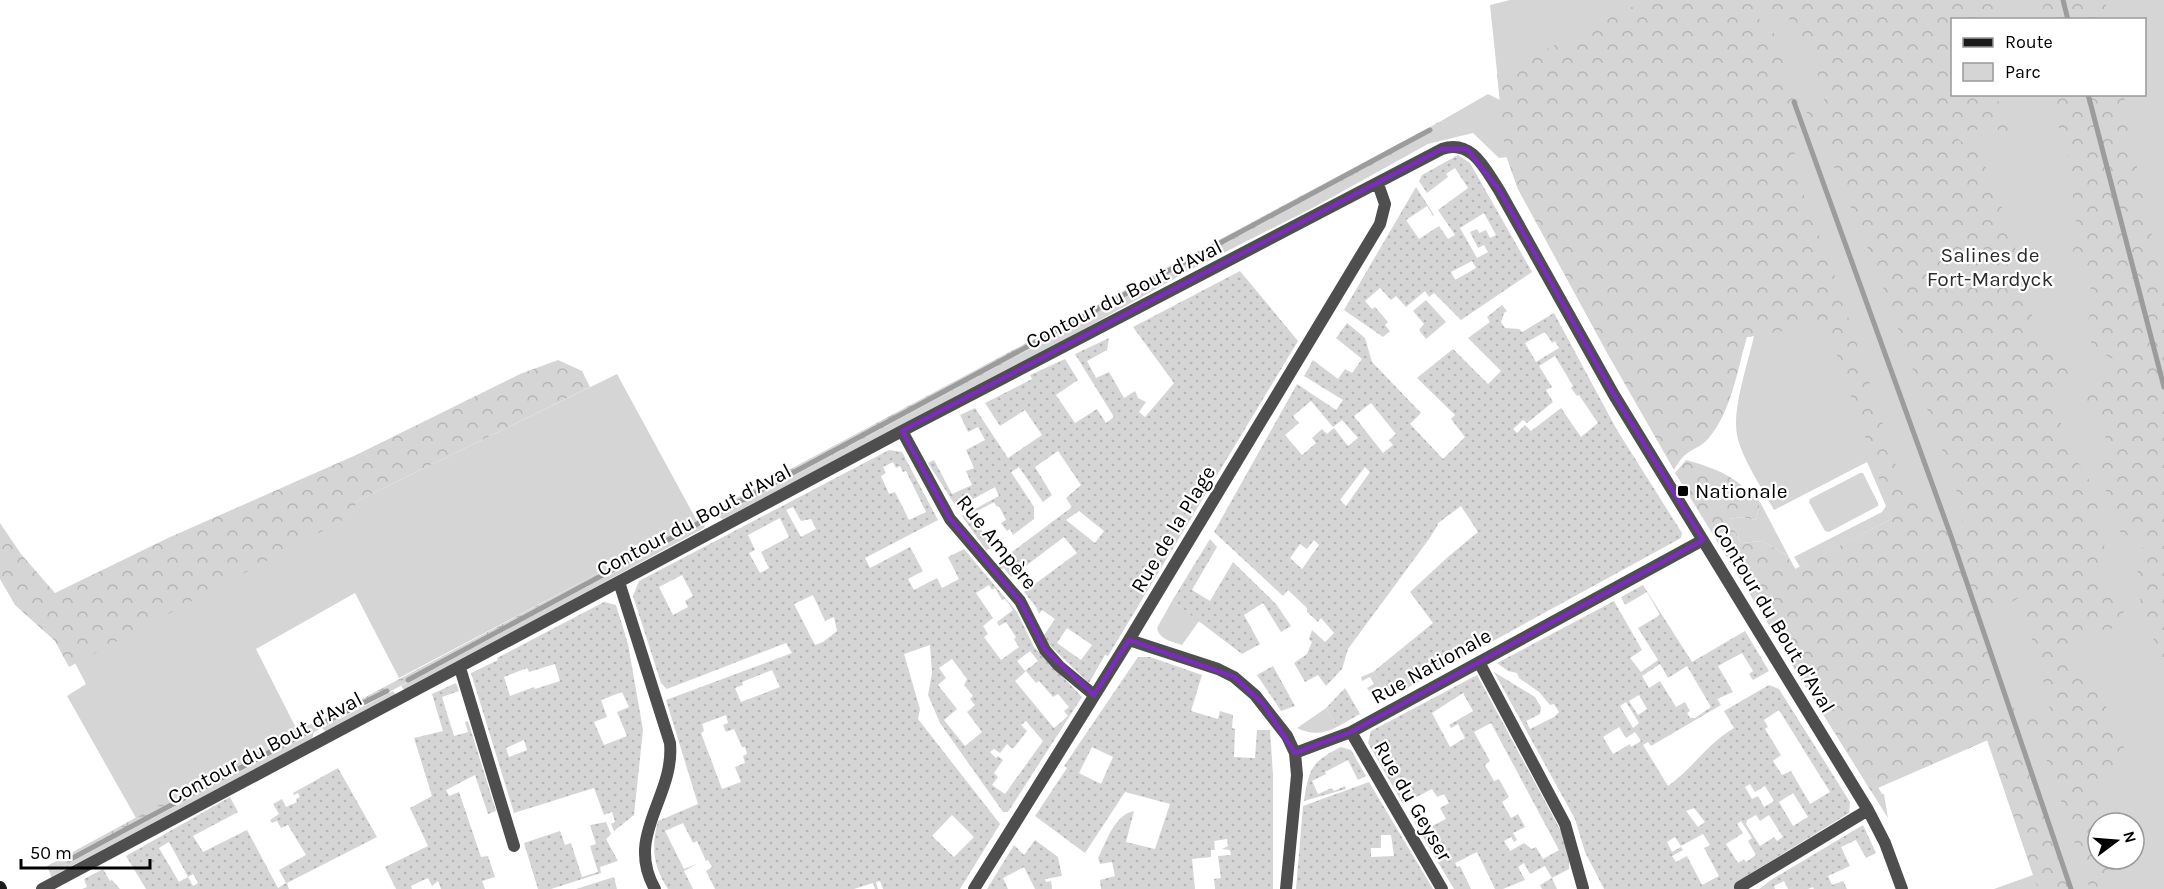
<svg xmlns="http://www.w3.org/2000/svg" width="2164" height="889" viewBox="0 0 2164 889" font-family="Karla,sans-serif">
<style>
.green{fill:#d5d5d5;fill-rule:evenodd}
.forest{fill:url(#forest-crowns);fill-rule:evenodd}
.wetland{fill:url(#wetland-marsh)}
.garden{fill:url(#garden-dots);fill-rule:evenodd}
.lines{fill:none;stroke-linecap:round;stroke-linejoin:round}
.stream{stroke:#9c9c9c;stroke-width:5}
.street{stroke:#4e4e4e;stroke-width:12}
.secondary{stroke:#1b1b1b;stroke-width:12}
.marked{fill:none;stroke:#7b2cbf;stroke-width:4.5;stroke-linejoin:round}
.poi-dot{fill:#000;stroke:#fff;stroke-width:2}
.labels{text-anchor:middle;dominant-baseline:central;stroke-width:4.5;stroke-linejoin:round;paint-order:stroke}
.park-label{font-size:21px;fill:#2c2c2c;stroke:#fff}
.street-label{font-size:21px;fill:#000;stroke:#fff}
.poi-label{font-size:21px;fill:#000;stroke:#fff;text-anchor:start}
</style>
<defs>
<pattern id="forest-crowns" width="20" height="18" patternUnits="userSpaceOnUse" patternTransform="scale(1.5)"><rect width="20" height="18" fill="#d5d5d5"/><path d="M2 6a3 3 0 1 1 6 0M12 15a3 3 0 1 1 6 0" fill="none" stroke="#b5b5b5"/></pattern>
<pattern id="wetland-marsh" width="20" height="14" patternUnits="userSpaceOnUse" patternTransform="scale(1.5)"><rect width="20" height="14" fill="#d5d5d5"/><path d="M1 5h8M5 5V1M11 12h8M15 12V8" fill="none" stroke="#b5b5b5"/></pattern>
<pattern id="garden-dots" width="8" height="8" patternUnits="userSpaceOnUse" patternTransform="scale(1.5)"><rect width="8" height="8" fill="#d5d5d5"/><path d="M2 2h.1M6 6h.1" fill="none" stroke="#b5b5b5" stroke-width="1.8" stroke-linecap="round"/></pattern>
</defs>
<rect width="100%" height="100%" fill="#fff"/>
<path class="green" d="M1510,0H2164V889H1994L2033,875L1987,740L1878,787L1882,794H1884L1888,818L1792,665L1801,580L1786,555L1762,541L1741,543L1729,519L1741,517L1756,520L1760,502L1801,580L1893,518L1800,567L1794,557L1882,512L1886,506L1867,462L1774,510C1762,488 1742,459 1737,435C1732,409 1748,363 1754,336L1610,358L1518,189L1507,157L1499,158L1473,133L1428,144L1318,205L1190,270L1043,352L729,516L723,519L718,517L1449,123L1441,121L1488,94L1500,100L1490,5ZM1952,20H2144V94H1952ZM2098,823H2134V859H2098Z
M617,374L697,521L399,678L355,593L256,649L297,730L136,818L67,696L86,684L75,663L355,513V502Z
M1860,473H1863L1878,503V506L1829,532L1825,531L1809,502L1810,499Z
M706,523L704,528L405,691L401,686Z
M1172,601L1199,621L1182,645C1171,641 1160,640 1157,628Z
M1373,672L1389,698L1380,701L1375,699L1367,688L1374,684L1370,677L1362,681L1361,677Z
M393,691L396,695L326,732L322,728Z
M1326,708L1337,727C1324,734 1310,735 1297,728Z
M314,732L312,739L51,877L50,873Z"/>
<path class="forest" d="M1646,0H1998V19L1952,20V94L1993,95L2012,117L2010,132L1986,127L1954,136L1981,156L2012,232L2025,294L2040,338L2065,357L2083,365L2061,387L2053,405L2078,462L2091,483L2105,535L2102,579L2126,607L2116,628L2081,633L2062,648L2082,669L2100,674L2107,713L2121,729L2138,726L2116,759L2098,800L2100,823H2098V859H2104L2117,889H2090L2051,771L2037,736L2018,730L2070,889H2038L1988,740L1871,791L1675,473L1686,460C1721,470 1734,476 1760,502L1756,520L1741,517L1729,519L1741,543L1762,541L1786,555L1795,569L1893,518L1826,324L1747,337C1737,370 1732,411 1708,439C1701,447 1689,450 1682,458C1679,462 1676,466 1674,470L1610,358L1518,189L1505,153L1497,74ZM1756,11H1783L1807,42L1825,96L1820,119L1804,106L1783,70V42L1753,13ZM1804,107L1827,150L1876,268L1956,488L1964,529L1952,536L1922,511L1895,463L1837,282L1802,190L1792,141ZM2022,595L2039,671L2050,698L2049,710L2029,713L2010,707L1990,705L1984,694L1985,683L1999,675L1973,598L2000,611Z
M2045,0H2103L2114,19H2040Z
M2049,95H2124L2129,129L2164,292V670L2135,584L2143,544L2117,530L2097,458L2112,421L2085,406L2086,377L2116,382L2117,361L2092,348L2088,321L2093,301L2088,274L2072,262L2076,219L2067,154Z
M558,360L582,371L590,387L355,502L356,513L69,667L55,641L15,605L0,579V523L21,554L55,593L168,538L356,455L520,374Z"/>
<path class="wetland" d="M1441,121L1450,123L718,517L714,510Z
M703,517L706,523L50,873L47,866L297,730L330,716Z"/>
<path class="garden" d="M1458,155L1470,163L1532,272L1461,320L1434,293L1429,297L1425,291L1406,307L1396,296L1391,300L1380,288L1365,301L1372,309L1375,307L1388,322L1385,325L1390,331L1383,337L1344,310L1416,187L1434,215L1433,216L1427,206L1406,220L1419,239L1439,226L1448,239L1455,235L1438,210L1468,188L1455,168L1446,174L1448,177L1427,193L1419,181L1422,175ZM1484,213L1496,235L1490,238L1486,230L1479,233L1477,229L1470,232L1478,248L1484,245L1488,252L1477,258L1460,228ZM1472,261L1476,268L1455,280L1451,272Z
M1240,271L1298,341L1108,656L1105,655L1089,683L1042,638L1055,619L1042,610L1039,614L1036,607L1024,592L1077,553L1064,537L1011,577L1004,568L1000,570L996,564L1072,507L1066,498L1081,485L1058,451L1035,467L1052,495L1043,502L1019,467L1011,472L1034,507V519L1013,535L1010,529L1007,531L1001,523L1006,520L999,506L997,507L994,502L972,514L992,548L986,550L962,516L999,496L995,487L957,508L928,463L934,460L952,494L972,485L966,471L974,468L966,450L985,440L978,427L968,432L960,415L975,408L1008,458L1042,435L1025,410L1000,426L985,403L1032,379L1030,375L1065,359L1078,380L1056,395L1075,423L1097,409L1106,423L1114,417L1075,354L1109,338L1107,350L1087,361L1096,378L1109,372L1124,398L1135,391L1138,398L1146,402L1139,412L1145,417L1174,383L1133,327ZM1079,511L1104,531L1095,543L1066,520ZM1067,628L1092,645L1081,660L1057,643Z
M1426,300L1446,322L1426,339L1419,330L1424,324L1413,311Z
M1502,305L1507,311L1504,313L1501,322L1505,328L1519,329L1522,332L1554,313L1617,430L1682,533L1681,538L1389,698L1373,672L1433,623L1410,592L1449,556L1478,532L1461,506L1437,524L1438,525L1429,539L1348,649L1342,669L1326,686L1318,675L1305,682L1294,663L1307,654L1312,642L1309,639L1312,630L1325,642L1334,633L1321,618L1318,622L1307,612V608L1288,590L1283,596L1214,532L1297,384L1336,410L1343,400L1304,376L1313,360L1338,379L1345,369L1352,373L1362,359L1336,338L1347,323L1365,338L1372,362L1421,413L1410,424L1443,459L1465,437L1451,419L1455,415L1417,378L1453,349L1488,384L1501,371L1468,338L1490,322L1487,317ZM1545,332L1552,343L1555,341L1559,348L1536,362L1525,343ZM1555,356L1573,386L1571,388L1577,396L1579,395L1598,423L1581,437L1561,408L1531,431L1525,425L1517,433L1513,429L1523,420L1527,423L1553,402L1546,390L1552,387L1539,366ZM1311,401L1333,427L1342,420L1358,438L1348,446L1334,428L1327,434L1322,429L1312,438L1316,443L1302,455L1285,435L1299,423L1293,416ZM1371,403L1396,434L1389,440L1393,445L1383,453L1354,416ZM1365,467L1370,472L1346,506L1340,500ZM1314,540L1319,545L1302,569L1290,558L1300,544L1307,549Z
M889,450L902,452L938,520L865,558L870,568L910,547L923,571L908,579L914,590L937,578L942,588L959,579L948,557L964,549L1017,612L1034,647L1082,697L1008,812H1003L940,723L928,695L932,673L930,645L904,654L920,709L918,719L1000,824L960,889H883L880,881L876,882L878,889H875L873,883L854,889H715L706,871L712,867L708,860L706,861L697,841L693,843L683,823L665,831L684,869L697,864L684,871L693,889H668C653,866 651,847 658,821L698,804L666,700L792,653L786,643L667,689L661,683L633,596L639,581ZM893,462L896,468L900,466L903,472L906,471L926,512L909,520L895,492L889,494L881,476L886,473L883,467ZM793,507L801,521L811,519L816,529L801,537L786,510ZM780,518L789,537L761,552L769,568L760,573L749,553L755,550L748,535ZM682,575L693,596L685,601L688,607L673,615L659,587ZM989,585L992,590L995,588L1002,600L1005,599L1013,610L997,622L999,626L1006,622L1016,637L1014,639L1019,647L1001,660L984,637L988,634L983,626L993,618L976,593ZM813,595L825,621L834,617L837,631L823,642L815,645L794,604ZM1030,651L1038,661L1025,671L1017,661ZM952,659L967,679L964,685L973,696L970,699L975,705L967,712L982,732L965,746L944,720L957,709L938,685L946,678L939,668ZM772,670L780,687L741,702L735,688L743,685L742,682ZM1026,671L1036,683L1039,681L1053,697L1058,694L1069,707L1064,711L1068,716L1054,728L1015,681ZM726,715L728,723L723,725L726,732L734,729L742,747H745L747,754L743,756L745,763L735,767L741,782L722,789L701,733L704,731L702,724ZM1026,721L1043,741L1005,794L992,785L998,777L994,773L1003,760L998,756L996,758L990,752L994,749L1000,753L1007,744L1013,749L1027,731L1021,725ZM952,815L974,837L954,857L932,836Z
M1210,539L1217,547L1192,590L1210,601L1233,562L1276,604L1291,626L1281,632L1263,603L1244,615L1260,644L1242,654L1172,601Z
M1643,585L1692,662L1745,631L1769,671L1753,680L1749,674L1753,671L1742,653L1718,666L1733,692L1717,699L1721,705L1651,746L1648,742L1643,745L1668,786C1692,769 1708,743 1734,728L1724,711L1769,685L1779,689L1850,802L1849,813L1737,882L1742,889H1604L1585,852L1575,819L1494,672L1535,697L1541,707L1540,714L1526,721L1530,729L1554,717L1559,712L1554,704L1550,705L1539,692L1519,678L1517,673L1508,671L1497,663L1614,601L1642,650L1630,658L1641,672L1658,660L1638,628L1660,615L1647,592L1625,605L1621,597ZM1660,664L1668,678L1687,666L1711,707L1695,718H1690L1687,713L1690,711L1685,702L1676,707L1660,681L1649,688L1642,676ZM1639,695L1647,709L1638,715L1629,701ZM1626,702L1639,723L1633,728L1620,706ZM1779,710L1830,792L1810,804L1791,771L1782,775L1773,761L1781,755L1765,729L1768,727L1764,720ZM1619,727L1626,738L1635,732L1641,741L1631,747L1630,744L1613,754L1603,737ZM1750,784L1755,792L1765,786L1774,801L1764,807L1758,796L1752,799L1745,787ZM1793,793L1808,817L1793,826L1779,802ZM1694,808L1705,822L1698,827L1686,811ZM1756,815L1760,821L1769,815L1783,837L1777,841L1774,837L1760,846L1746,824L1747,820ZM1741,821L1752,838L1748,841L1756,855L1746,862L1744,859L1738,863L1726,844L1743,833L1737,824ZM1703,834L1710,845L1704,848L1719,876L1702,885L1687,856L1676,862L1672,856L1683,850L1681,847L1672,852L1667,842L1675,837L1681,846Z
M604,602L616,605L628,644L643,730L634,815L614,831L611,824L615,822L612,812L604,815L594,788L514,813L471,673L498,660L497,658ZM555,664L560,681L535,689L534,687L510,696L504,677L527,668L529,672ZM622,692L629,707L617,712L627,736L604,745L594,722L607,717L601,700ZM524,740L527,750L509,757L506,748Z
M1138,657H1150L1202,675L1191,711L1218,719L1220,711L1233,715L1232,728L1235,729L1234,757L1255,758L1257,730H1270L1273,775V889H1215L1214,879L1221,878L1218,856L1231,855L1230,850L1222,849L1228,846L1227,839L1214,841L1215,850H1211V857L1192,859L1195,889H1101L1100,880L1115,876L1112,862L1100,864L1098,858C1107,841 1114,815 1134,811L1126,842L1155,849L1170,804L1125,792L1085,853L1035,816L1067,768L1064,766ZM1092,747L1113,757L1101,784L1079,773Z
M1273,666L1295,706L1281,711L1257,675Z
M1477,675L1562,833L1569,859V869L1552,878L1557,889H1542L1540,885L1552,878L1545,866L1530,874L1524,863L1518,867L1525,880L1503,889H1495L1477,852L1455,863L1457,867L1460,866L1471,889H1454L1414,822L1424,816L1430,827L1446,819L1440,808L1449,803L1444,794L1437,797L1432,789L1403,804L1368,743L1371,731ZM1463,693L1473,711L1449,725L1451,728L1458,724L1465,738L1450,747L1432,713ZM1491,723L1559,850L1543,859L1536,847L1532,849L1524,843L1510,851L1504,841L1511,837L1514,842L1517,840L1513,833L1525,827L1518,814L1511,818L1502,802L1509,797L1499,779L1494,781L1485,765L1490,761L1474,732Z
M456,683L459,691L442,697L454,736L468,732L465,722L468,721L496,811L488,814L475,775L446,790L449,796L459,792L481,857L488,856L495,877L482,881L485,889H441L438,881L432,886L428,878L411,886L412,889H396L385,867L428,846L410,808L432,796L414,738L443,731L432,694Z
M1345,688L1360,714L1337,727L1326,708Z
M1341,747L1351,750L1366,776L1358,780L1348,760L1325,772L1326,774L1312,781L1318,794L1332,788L1334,791L1345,786L1346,789L1304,801C1309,769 1311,762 1341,747Z
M338,768L377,837L287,883L289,889H146L126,856L230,797L238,812L193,836L203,852L247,830L278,888L286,883L279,870L306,855L288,825L281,828L277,821L272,823L270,820L279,814L273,804L282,799L286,807L297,802L296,799L300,797L298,793L294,795L293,793ZM169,842L188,877L193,874L198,883L193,886L188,877L179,882L159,848Z
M1369,782L1433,889H1296L1303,806ZM1381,835H1391L1394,856L1371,857V848H1381Z
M606,822L611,834L606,839L618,861L600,867L601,873L551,889H538L524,843L560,831L565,845L571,843L582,877L598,872L590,846L596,844L590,825Z
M1863,825L1876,853L1866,858L1856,840L1841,847L1850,866L1828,876L1832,885L1843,881L1847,889H1814L1813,887L1808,889H1788L1784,881L1774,886L1775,889H1759L1771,880Z
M1035,840L1058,857L1062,876L1045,879L1046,882L1051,881L1052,889H1035L1024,867L1003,878L1008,889H987L1014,845L1024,855Z
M103,869L110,881L112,880L120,889H82L87,887L84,879Z
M614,877L617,889H576Z"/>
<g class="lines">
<path class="stream" d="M2063,0L2068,20
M2088,94L2164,387
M1794,102L1951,536L2071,889
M720,512L1430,130
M408,680L701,522
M327,721L387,691
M69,860L309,731"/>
<path class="street" d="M902,431L950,519L1020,601L1045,650L1059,666L1094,695
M619,582L670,743C675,797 624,835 655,889
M1129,640L1218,669L1234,677L1255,695L1287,736L1295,753L1297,775L1286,889
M1479,662L1565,824L1583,888
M460,668L514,846
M1351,732L1442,889
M1295,753L1351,732L1703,540
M1740,887L1868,810
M42,889L902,431L1442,149C1472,139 1485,169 1499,190L1614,395L1868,810L1885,843L1902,889
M974,889L1129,640L1380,224L1385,204L1378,184"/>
<path class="secondary" d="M0,887L1,889"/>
</g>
<path class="marked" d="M1442,149H1467L1499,190L1614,395L1703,540L1351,732L1295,753L1263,704L1234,677L1129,640L1094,695L1045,650L1020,601L950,519L902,431Z"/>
<rect class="poi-dot" x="1677" y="485" width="12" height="12" rx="3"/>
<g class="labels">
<g class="park-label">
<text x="1990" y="255">Salines de<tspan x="1990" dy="24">Fort-Mardyck</tspan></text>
</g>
<g class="street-label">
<text transform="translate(1124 294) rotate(-27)">Contour du Bout d'Aval</text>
<text transform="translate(694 520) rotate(-28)">Contour du Bout d'Aval</text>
<text transform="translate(1173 529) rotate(-59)">Rue de la Plage</text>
<text transform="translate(997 542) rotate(51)">Rue Ampère</text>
<text transform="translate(1774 618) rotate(59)">Contour du Bout d'Aval</text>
<text transform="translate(1431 666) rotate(-29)">Rue Nationale</text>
<text transform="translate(265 748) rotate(-28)">Contour du Bout d'Aval</text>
<text transform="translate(1413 801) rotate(60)">Rue du Geyser</text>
</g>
<g class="poi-label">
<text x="1695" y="491">Nationale</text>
</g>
</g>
<rect x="1951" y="18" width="195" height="78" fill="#ffffff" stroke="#999999" stroke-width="1.5"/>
<rect x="1963" y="38" width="30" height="9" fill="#1b1b1b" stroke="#999999" stroke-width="1.5"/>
<text x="2005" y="48" font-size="18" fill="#000000">Route</text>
<rect x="1963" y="63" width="30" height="18" fill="#d5d5d5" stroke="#999999" stroke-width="1.5"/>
<text x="2005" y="78" font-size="18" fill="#000000">Parc</text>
<g transform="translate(2116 841) rotate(74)"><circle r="28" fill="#ffffff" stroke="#999999" stroke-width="1.5"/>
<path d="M0-4.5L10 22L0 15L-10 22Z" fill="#000000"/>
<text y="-9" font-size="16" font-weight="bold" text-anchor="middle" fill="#000000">N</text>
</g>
<path d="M21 859v9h129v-9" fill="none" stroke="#000000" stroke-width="3"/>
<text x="30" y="859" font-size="18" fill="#000000" stroke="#ffffff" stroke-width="4.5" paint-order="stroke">50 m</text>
</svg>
